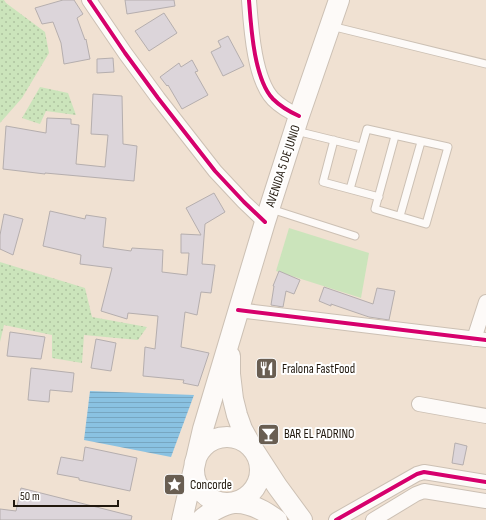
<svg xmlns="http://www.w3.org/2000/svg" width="486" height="520" viewBox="0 0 486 520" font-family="'Sofia Sans Condensed',sans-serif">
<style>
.grass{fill:url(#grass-dots)}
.pitch{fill:#cbe4bb}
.water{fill:url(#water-rules)}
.building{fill:#dcd5da;stroke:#b5aeae}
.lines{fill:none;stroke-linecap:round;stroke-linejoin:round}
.lane-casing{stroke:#ccc0b4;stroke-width:9}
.street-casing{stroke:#ccc0b4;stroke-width:16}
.secondary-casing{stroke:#ccc0b4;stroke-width:22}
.lane{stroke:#fdfaf8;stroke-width:7}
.street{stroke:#fdfaf8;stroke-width:14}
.secondary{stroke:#fdfaf8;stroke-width:20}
.cycleway-casing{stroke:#fff;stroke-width:6}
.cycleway{stroke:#d6006c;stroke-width:4}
.labels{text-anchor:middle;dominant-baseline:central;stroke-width:4;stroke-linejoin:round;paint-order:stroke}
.street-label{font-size:13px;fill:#21180d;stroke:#fff}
.poi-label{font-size:13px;fill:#21180d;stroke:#fff;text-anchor:start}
</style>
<defs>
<pattern id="grass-dots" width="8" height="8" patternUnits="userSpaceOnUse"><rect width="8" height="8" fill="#cbe4bb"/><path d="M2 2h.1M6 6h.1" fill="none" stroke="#aec3a0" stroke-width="1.8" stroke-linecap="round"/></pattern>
<pattern id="water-rules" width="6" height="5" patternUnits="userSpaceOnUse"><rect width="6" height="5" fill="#8ac2e2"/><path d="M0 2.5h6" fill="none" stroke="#77a6c1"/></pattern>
</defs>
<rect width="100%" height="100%" fill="#f0e1d2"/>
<path class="grass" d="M0,0H4L6,3L45,32L49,53L22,98L0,123Z
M40,87L68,93L76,115L46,111L40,124L22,118Z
M0,262L85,288L92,317L147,327L138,340L84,335L82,363L52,358V335L4,325L0,342Z"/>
<path class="pitch" d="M289,228L369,253L361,298L276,271Z"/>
<path class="water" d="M90,391L194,395L171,457L84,440Z"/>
<path class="building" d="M63,0H74L83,14L77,18L85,40L86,39L90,59L64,64L61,43L53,22L42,24L35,8Z
M125,0H174L175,6L127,14Z
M164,13L177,33L149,51L135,31Z
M228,36L244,66L223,76L211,52L221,47L218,41Z
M113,58L114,72L97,73V59Z
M192,60L198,71L195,72L208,95L182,109L168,85L167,86L160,77L179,63L181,67Z
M93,94L122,96L123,144L137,146L134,181L45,173V174L3,169L6,126L46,133L47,118L71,119V124L79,125L76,164L105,167L108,135L91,134Z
M214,193L225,212L205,224L202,264L215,265L211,293L201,292L197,315L185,312L181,347L209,353L198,386L183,383L184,380L143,376L145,347L155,349L158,316L128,313L127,319L101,311L112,268L80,264L81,255L43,246L50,211L85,219L86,215L106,218L103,247L131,251L132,248L163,250L162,272L187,275L189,253H181V234L201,235L186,208Z
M4,214L23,219L13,255L0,249V235Z
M279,271L300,280L294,294L286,291L283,307L271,305L274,286H273Z
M324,287L373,304L377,288L395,291L389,320L369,317L331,304V306L319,301Z
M10,332L45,337L41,359L7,356Z
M96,339L116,343L111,371L91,368Z
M31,368L74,373L72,392L50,390L49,402L28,400Z
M455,443L467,446L463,465L452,463Z
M85,447L137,458L130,491L79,480V478L57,474L61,457L83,461Z
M21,488L132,516L131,520H0V509L16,511Z"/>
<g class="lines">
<defs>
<path id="lane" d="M331,26L486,64
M296,131L361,147
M334,140L323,182L379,197
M350,189L367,129L448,147L426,224L375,209L395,136
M271,209L355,236
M400,216L421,142"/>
<path id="street" d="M89,0L125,53L158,98L215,171L244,202L265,222
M249,0C251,27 254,79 273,99C280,106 290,112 299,116
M238,310L486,340
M474,339L486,302
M419,404L486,416
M336,520L417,474L424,472L486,482
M373,520L416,494L424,491L486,501"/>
<path id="secondary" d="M230,356V374L233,399L237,415L242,429L253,449L277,486L302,520
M194 470a33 33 0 1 1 66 0a33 33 0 1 1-66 0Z
M182,520L203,429L265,222L299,116L339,0
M201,520C208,513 224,504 234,503C249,502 265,511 277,520"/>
</defs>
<use href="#lane" class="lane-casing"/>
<use href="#street" class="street-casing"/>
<use href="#secondary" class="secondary-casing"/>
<use href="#lane" class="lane"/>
<use href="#street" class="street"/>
<use href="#secondary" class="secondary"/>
<defs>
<path id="cycleway" d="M89,0L125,53L158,98L215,171L244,202L265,222
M249,0C251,27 254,79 273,99C280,106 290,112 299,116
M238,310L486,340
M336,520L417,474L424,472L486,482"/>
</defs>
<use href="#cycleway" class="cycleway-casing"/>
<use href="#cycleway" class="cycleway"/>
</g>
<defs>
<symbol id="restaurant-square" viewBox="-11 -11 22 22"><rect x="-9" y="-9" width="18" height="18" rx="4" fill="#695e52" stroke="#fff"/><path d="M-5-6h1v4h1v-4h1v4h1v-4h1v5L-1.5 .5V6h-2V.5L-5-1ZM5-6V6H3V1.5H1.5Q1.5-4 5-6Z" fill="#fff"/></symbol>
<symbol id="bar-square" viewBox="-11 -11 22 22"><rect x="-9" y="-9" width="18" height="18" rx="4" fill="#695e52" stroke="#fff"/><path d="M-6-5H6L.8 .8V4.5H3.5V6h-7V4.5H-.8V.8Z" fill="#fff"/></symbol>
<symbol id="sight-square" viewBox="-11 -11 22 22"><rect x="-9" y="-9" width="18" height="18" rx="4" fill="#695e52" stroke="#fff"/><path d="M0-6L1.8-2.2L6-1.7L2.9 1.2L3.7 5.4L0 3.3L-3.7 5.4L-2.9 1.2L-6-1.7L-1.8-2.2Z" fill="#fff"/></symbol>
</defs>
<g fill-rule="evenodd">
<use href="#restaurant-square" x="254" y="356" width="25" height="25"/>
<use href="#bar-square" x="256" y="422" width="25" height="25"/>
<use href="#sight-square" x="162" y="472" width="25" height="25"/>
</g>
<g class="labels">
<g class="street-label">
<text transform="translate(283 166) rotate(-72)">AVENIDA 5 DE JUNIO</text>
</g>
<g class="poi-label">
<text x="282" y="369">Fralona FastFood</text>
<text x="284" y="434">BAR EL PADRINO</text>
<text x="190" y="485">Concorde</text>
</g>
</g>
<path d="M14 500v6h104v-6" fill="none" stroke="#21180d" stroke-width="2"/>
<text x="20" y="500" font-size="12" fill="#21180d" stroke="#ffffff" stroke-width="3" paint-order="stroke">50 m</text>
</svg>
